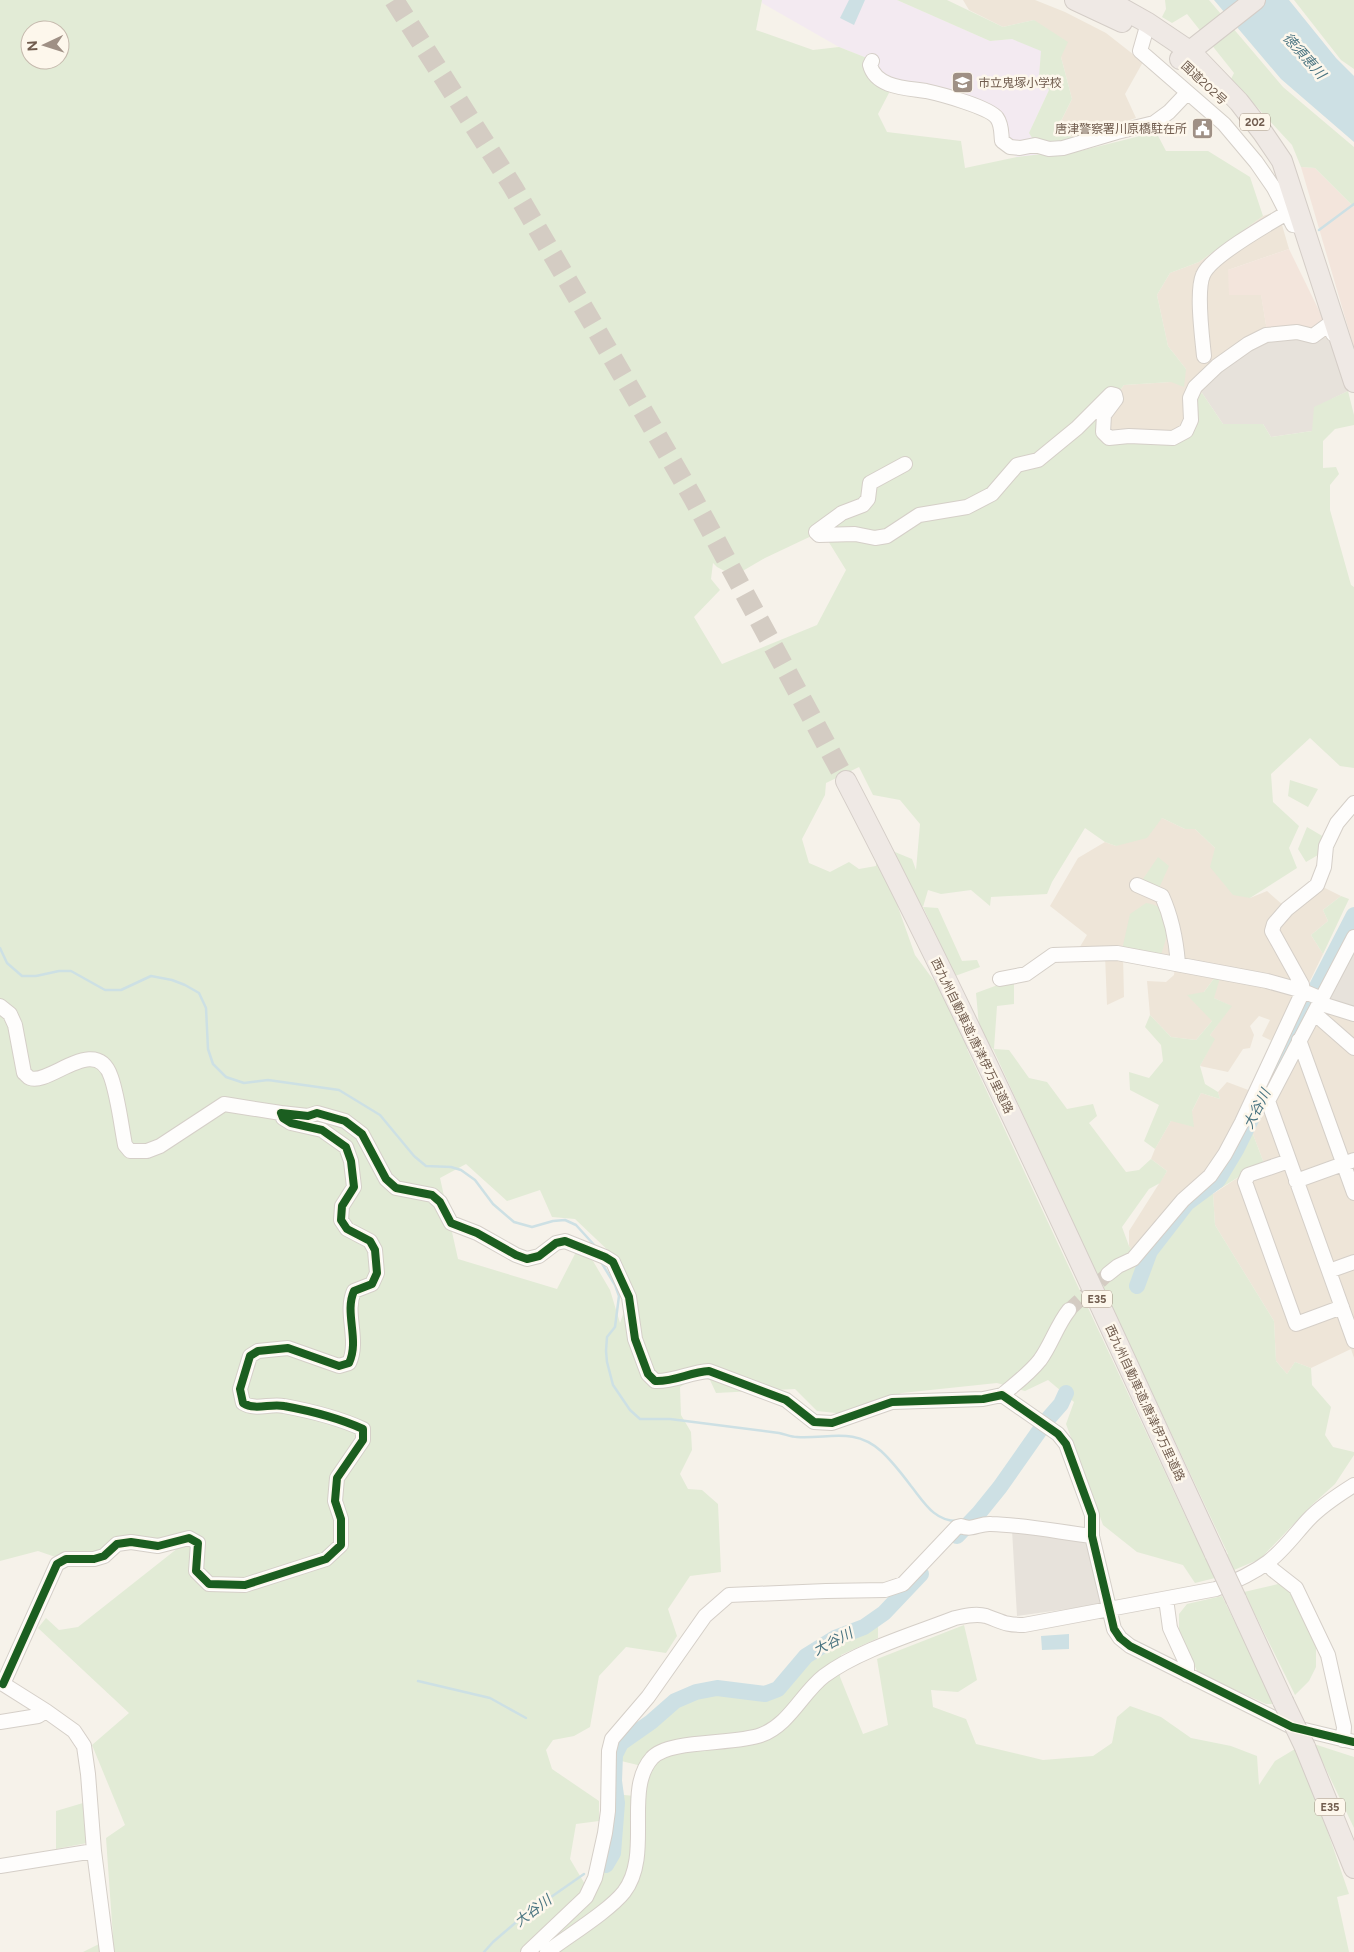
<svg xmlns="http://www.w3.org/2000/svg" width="1354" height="1952" viewBox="0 0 1354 1952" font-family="Figtree,'Noto Sans JP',sans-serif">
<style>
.residential{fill:#eee5d8}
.commercial{fill:#f3e5dc}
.industrial{fill:#e7e2db}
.education{fill:#f3eaf1}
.green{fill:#e2ebd6;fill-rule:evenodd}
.water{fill:#cde0e4}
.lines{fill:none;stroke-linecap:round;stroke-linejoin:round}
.stream{stroke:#cde0e4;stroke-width:2.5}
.river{stroke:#cde0e4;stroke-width:16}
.minor-tunnel{stroke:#d4ccc3;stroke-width:14;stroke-dasharray:14 7;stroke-linecap:butt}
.highway-tunnel{stroke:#d4ccc3;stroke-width:20;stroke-dasharray:20 10;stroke-linecap:butt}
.minor-casing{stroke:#d5cfc8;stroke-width:16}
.highway-casing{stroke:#d4cdc7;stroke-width:22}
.minor{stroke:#fefdfc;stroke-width:14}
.highway{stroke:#efe9e5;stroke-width:20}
.highway-bridge-casing{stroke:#d4cdc7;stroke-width:22;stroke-linecap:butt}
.highway-bridge{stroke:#efe9e5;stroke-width:20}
.cycleway-casing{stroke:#fdf7ec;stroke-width:11}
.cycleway{stroke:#1b5e20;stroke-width:8}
.labels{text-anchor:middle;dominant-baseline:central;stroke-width:5;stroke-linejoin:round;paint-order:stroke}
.shield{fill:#fdf7ec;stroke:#9a8a7d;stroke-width:1}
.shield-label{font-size:11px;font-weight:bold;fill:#705c4e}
.poi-label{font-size:12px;fill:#705c4e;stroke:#fdf7ec;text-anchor:start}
.street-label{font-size:12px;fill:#705c4e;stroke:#fdf7ec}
.water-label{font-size:14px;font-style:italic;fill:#4a7481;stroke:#fdf7ec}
</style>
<rect width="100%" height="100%" fill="#f6f2ea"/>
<path class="residential" d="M963,0H1035L1065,12L1106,33L1143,62L1125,94L1136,118L1073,139L1061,121L1072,99L1061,57L1034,20L1003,27L969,10Z
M1278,211L1289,249L1228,270L1261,294L1268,337L1201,383L1202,393L1195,397L1194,432L1177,442L1104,443L1096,421L1124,385L1171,382L1186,369L1168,346L1157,295L1170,273L1199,262L1263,216Z
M1162,818L1185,829H1195L1215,848L1250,898L1267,891L1284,906L1323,887L1341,896L1323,910L1328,921L1311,935L1323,954L1308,985L1274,1042L1262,1036L1270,1020L1259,1016L1250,1026L1254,1035L1250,1048L1243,1049L1228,1072L1200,1066L1214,1039L1210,1035L1231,1006L1214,998L1215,977L1204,992L1212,1021L1196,1040L1171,1037L1150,1015L1147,981L1166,982L1174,975L1175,968L1123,956L1124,997L1107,1005L1105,955L1078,950L1087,935L1050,906L1078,858L1105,842L1116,846Z
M1322,1006L1354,1017V1358L1351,1349L1311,1368L1295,1362L1287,1374L1276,1361L1274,1321L1215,1225L1213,1194L1245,1173L1265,1166L1251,1129L1273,1105Z
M1227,1082L1251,1091L1210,1172L1134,1254L1129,1246V1231L1167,1171L1151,1159L1155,1149L1171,1121L1192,1111L1201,1093L1220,1099L1218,1092Z"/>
<path class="commercial" d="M1301,167L1315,168L1354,207V348Z
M1289,249L1332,337L1311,339L1268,337L1261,295H1229L1228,270Z"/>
<path class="industrial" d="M1268,337L1311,339L1332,337L1348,391L1332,399L1312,431L1271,437L1263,424H1223L1202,393L1201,383Z
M1354,946V1010L1326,999Z
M1012,1530L1088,1540L1103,1604L1017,1616Z"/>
<path class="education" d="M762,0H897L990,41L1012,39L1042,50L1039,76L1049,90L1029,133L1043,154L1017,157L998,144L994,118L966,107L890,91L867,58L839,47L762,3Z"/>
<path class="green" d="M0,0H762L756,30L813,50L839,47L867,58L890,91L878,114L887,132L961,141L965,168L1017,157L1042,154L1029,133L1049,90L1039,76L1041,51L1012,39L990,41L897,0H947L1003,27L1034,20L1068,42L1061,57L1072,99L1061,121L1080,151L1156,132L1166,151H1208L1250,177L1263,216L1199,262L1170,273L1157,295L1168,346L1186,369L1184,387L1171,382L1124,385L1096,421L1104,443L1177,442L1193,432L1195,397L1202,393L1223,424H1263L1271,437L1312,431L1314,407L1348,391L1354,415V425L1335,429L1323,441V468L1336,467L1339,474L1330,485V510L1351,585L1354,587V768L1340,766L1310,738L1271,774L1273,802L1299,826L1289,848L1297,868L1250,898L1233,895L1210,867L1215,848L1195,829H1185L1162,818L1147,838L1116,846L1105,842L1085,828L1052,882L1047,894L991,897L990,906L971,890L941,894L928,890L923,907L938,908L962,961L977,960L980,967L955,976L923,907L914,900L898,907L915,955L940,989L979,1026L976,993L1014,979V1004L997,1006L994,1049L1009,1050L1029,1078L1047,1082L1067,1109L1093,1104L1097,1116L1089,1123L1126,1172L1139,1170L1151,1159L1167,1171L1160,1183L1149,1189L1122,1227L1129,1246L1145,1268L1189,1208L1213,1193L1251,1129L1265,1166L1245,1173L1213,1193L1215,1225L1274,1321L1276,1361L1287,1374L1295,1362L1311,1368L1312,1385L1331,1407L1325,1435L1333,1447L1354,1452V1455L1335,1484L1314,1503L1260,1559L1215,1578L1195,1583L1183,1565L1137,1552L1103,1525L1066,1424L1074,1402L1048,1380L1025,1391L997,1383L902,1393L845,1414L817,1411L795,1389L716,1393L710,1380L696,1377L680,1387L681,1415L691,1432L692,1450L680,1474L688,1489L702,1490L718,1504L721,1572L690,1576L668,1609L677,1636L666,1653L626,1647L599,1676L590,1727L574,1736L553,1740L546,1750L552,1769L599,1801V1821L576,1824L570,1859L589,1891L606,1871L614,1794L645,1797L650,1768L613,1759L615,1741L678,1704L717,1691L764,1697L780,1693L805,1660L840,1641L878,1626V1638L841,1655L840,1677L863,1734L888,1725L877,1659L964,1625L977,1680L958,1692L931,1690L933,1707L966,1719L976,1744L1043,1760L1093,1756L1112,1743L1117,1717L1130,1706L1161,1717L1191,1738L1231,1746L1257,1756L1259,1785L1275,1761L1295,1749L1310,1780L1349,1894L1337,1897L1349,1952H83L113,1937L106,1838L125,1825L92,1745L129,1713L38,1628L46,1618L59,1630L78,1627L183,1544H125L70,1562L38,1551L0,1561ZM30,30H60V60H30ZM822,531L846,570L817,625L722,664L694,617L720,590L711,579L713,563L717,567L734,576L765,558ZM859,767L873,795L900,800L920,824L916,870L912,859L890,850L876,858V866L859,869L849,862L830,872L809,863L802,839L825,795L826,783ZM984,1041L993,1049L1086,1252L1228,1554L1208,1562L1189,1524L967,1049ZM466,1164L507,1201L540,1190L552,1217L575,1219L615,1257L631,1292L620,1323L610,1290L593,1261L576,1252L557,1289L458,1259L440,1178Z
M1165,0H1209L1283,87L1354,147V207L1315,168L1301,167L1292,145L1231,79L1234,73L1187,14L1172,23L1162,17L1166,9Z
M1294,0H1354V69L1341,60Z
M1290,780L1318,789L1308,807L1288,796Z
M1307,827L1324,837L1318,855L1306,862L1298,849Z
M1158,857L1169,866L1159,888L1143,879Z
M1341,896L1349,899L1323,954L1311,935L1328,921L1323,910Z
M1146,903C1179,908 1167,936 1160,958L1122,950L1130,914Z
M1215,977L1220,978L1214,998L1232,1006L1210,1035L1215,1039L1200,1066L1205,1084L1218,1092L1220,1099L1201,1093L1192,1111L1194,1127L1171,1121L1155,1149L1144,1141L1159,1105L1130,1090L1129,1072L1149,1078L1163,1061L1161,1045L1145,1027L1150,1015L1171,1037L1196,1040L1212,1021L1187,995L1204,992Z
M1278,1584L1290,1590L1316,1646V1667L1309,1681L1295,1695L1244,1592Z
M1222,1596L1275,1704H1266L1198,1673L1179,1633V1614L1187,1604Z
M1314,1744L1354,1757V1828Z
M83,1803L87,1843L56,1849V1811Z"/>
<path class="water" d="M849,0H865L854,25L840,18Z
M1214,0H1289L1336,58L1354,76V142L1281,79Z
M1069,1634V1649L1042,1650L1041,1636Z"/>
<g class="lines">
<path class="stream" d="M1319,230L1354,204
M0,948L7,963L22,976H36L59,971H71L105,990H121L151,976L172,980L185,985L199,993L206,1008L208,1049L213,1064L226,1077L244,1083L268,1080L339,1090L380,1115L414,1156L426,1166L451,1167L461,1170L475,1180L493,1204L514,1222L532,1227L553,1221L565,1220L576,1225L596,1247
M601,1262L615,1285L619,1296L615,1327L607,1337L606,1351L607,1362L613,1385L630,1410L640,1419H670L779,1433C785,1434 791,1437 797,1437C829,1439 854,1427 881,1451C892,1461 902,1474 911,1486C924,1502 934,1521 957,1521
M963,1520H971
M418,1681L490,1698L526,1718
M484,1952L493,1942L521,1918L584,1874"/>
<path class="river" d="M1137,1286L1150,1251L1187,1203L1218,1180L1236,1150L1308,1004L1354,915
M957,1536L979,1513L1000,1487L1047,1420L1061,1404L1066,1393
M606,1865L613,1853L617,1803L614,1781L615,1755L621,1743L651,1722L675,1701L696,1692L717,1688L765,1694L778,1689L806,1656L835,1638L864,1627L884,1613L921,1574"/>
<path class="minor-tunnel" d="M1069,1310L1108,1274"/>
<path class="highway-tunnel" d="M394,0L513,187L597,331L693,498L846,781"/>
<defs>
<path id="minor" d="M1148,23L1140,51L1224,124L1256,162L1274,188L1293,225L1304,227
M872,61L870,65C876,88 907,88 926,91C940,94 989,107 997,118C1002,125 1001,133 1002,141L1010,147L1020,148L1035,145L1049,149L1063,148L1117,132L1154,123L1169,112L1187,93
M1204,356C1202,336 1196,291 1203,275C1210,257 1268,224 1287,213
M905,464L870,483L868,499L863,505L842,513L816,532L819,535L855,534L875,538L887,536L919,515L967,507L992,494L1017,465L1038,460L1077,428L1111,394L1115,395L1116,399L1104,415L1103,432L1109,438L1129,436L1173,438L1186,431L1191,420L1190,398L1195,387L1217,366L1248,344L1266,335L1297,332L1313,336L1328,325L1333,334L1337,335
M1137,885L1162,896C1172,918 1176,939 1178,963
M1354,937L1268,1101L1354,1341
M1000,979L1026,974L1053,955L1117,953L1267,981L1303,991L1302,985L1272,931L1274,924L1287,909L1317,885L1324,867L1326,846L1337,823L1354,803
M0,1006L10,1014L15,1025L24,1073C26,1074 27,1077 30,1078C49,1086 96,1033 111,1077C118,1097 121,1124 125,1145L130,1151H147L160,1146L224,1104L281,1113
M1314,1013L1354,1048
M1299,1040L1354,1193
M1289,1161L1248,1175L1245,1182L1296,1324L1342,1307
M1296,1181L1354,1160
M1329,1271L1354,1262
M1108,1274L1118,1266L1133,1259L1183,1200L1210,1176L1225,1154L1242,1122L1303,991L1317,997L1325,1005L1354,1014
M1002,1395C1015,1384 1029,1374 1040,1360C1051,1345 1057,1325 1069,1310
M1267,1563L1273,1570L1296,1588L1328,1655L1344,1727L1343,1740
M1166,1599L1170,1628L1187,1665V1675
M0,1682L46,1711L74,1731L84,1746L88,1774L94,1851L107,1952
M3,1684L57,1564L66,1559H94L104,1556L117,1544L131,1542L158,1546L189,1538L198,1543L196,1571L209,1584L245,1585L326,1559L341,1545V1519L335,1501L337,1478L363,1440V1429C339,1418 311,1411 284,1406C270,1403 256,1411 243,1403L240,1389L250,1356L258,1351L288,1348L339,1366L349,1363C360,1340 344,1313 354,1291L372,1284L377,1273L375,1250L370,1241L347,1229L341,1220L342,1206L354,1187L351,1161L346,1147L322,1130L291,1123L283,1118L281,1113L308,1116L317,1113L345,1121L362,1134L386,1179L396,1188L432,1195L440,1202L451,1223L477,1233L516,1255L527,1259L539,1256L556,1243L565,1241L605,1257L613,1262L629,1297L635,1339L648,1374L655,1381C674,1382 690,1372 709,1371L786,1400L814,1422L832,1423L892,1402L983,1399L1002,1395L1058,1434L1066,1444L1092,1515V1536L1114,1629L1120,1638L1130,1646L1292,1727L1354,1742
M0,1722L38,1716L46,1711
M0,1866L94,1851
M528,1952L586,1897L595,1878L605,1833L608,1811L609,1751L612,1739L648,1697L705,1616L729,1595L826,1591L885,1590L903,1584L957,1527L961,1526C973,1531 979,1523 991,1524C1025,1525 1059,1532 1092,1536
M547,1952C568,1936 609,1911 624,1892C653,1854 623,1790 652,1758C668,1739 735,1745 761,1735C789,1725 802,1693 824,1676C859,1650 914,1634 955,1618C965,1616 976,1613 986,1616C1003,1622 1005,1625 1024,1625L1216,1589C1234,1582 1252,1574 1268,1562C1283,1551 1295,1534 1308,1520C1321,1506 1338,1495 1354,1485"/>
<path id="highway" d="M1075,0L1122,22
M1107,0L1148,23L1191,52L1239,102L1263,133L1282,161L1354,382
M1180,59L1255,0
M846,781C978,1034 1095,1295 1215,1554
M1236,1599L1283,1701
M1305,1747L1354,1868"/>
</defs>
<use href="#minor" class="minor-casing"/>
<use href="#highway" class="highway-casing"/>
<use href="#minor" class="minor"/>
<use href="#highway" class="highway"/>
<defs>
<path id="highway-bridge" d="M1215,1554L1236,1599
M1283,1701L1305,1747"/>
</defs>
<use href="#highway-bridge" class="highway-bridge-casing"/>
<use href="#highway-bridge" class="highway-bridge"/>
<defs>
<path id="cycleway" d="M3,1684L57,1564L66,1559H94L104,1556L117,1544L131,1542L158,1546L189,1538L198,1543L196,1571L209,1584L245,1585L326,1559L341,1545V1519L335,1501L337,1478L363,1440V1429C339,1418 311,1411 284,1406C270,1403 256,1411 243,1403L240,1389L250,1356L258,1351L288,1348L339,1366L349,1363C360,1340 344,1313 354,1291L372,1284L377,1273L375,1250L370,1241L347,1229L341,1220L342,1206L354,1187L351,1161L346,1147L322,1130L291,1123L283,1118L281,1113L308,1116L317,1113L345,1121L362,1134L386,1179L396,1188L432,1195L440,1202L451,1223L477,1233L516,1255L527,1259L539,1256L556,1243L565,1241L605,1257L613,1262L629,1297L635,1339L648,1374L655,1381C674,1382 690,1372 709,1371L786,1400L814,1422L832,1423L892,1402L983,1399L1002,1395L1058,1434L1066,1444L1092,1515V1536L1114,1629L1120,1638L1130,1646L1292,1727L1354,1742"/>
</defs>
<use href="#cycleway" class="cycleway-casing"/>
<use href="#cycleway" class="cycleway"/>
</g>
<defs>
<symbol id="school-square" viewBox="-11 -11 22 22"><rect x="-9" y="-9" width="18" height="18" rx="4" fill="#9f9085" stroke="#fdf7ec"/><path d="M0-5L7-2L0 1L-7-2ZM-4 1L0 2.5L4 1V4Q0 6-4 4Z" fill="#fff"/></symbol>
<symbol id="civic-square" viewBox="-11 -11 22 22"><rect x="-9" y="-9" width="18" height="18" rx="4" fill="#9f9085" stroke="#fdf7ec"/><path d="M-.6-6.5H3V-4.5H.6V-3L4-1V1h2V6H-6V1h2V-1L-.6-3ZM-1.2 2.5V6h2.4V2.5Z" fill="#fff"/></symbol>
</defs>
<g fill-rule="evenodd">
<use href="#school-square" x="950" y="70" width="25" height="25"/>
<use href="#civic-square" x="1190" y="116" width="25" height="25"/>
</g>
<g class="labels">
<g class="shield">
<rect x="1240" y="113.5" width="30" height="17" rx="4"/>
<rect x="1082" y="1290.5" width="30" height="17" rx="4"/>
<rect x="1315" y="1798.5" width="30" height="17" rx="4"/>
</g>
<g class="shield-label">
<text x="1255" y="122">202</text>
<text x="1097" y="1299">E35</text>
<text x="1330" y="1807">E35</text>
</g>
<g class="poi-label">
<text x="978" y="83">市立鬼塚小学校</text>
<text x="1187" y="129" text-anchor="end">唐津警察署川原橋駐在所</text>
</g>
<g class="street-label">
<text transform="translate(1204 83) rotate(43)">国道202号</text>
<text transform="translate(972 1036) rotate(64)">西九州自動車道;唐津伊万里道路</text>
<text transform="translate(1145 1403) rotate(65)">西九州自動車道;唐津伊万里道路</text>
</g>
<g class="water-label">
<text transform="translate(1304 56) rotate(48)">徳須恵川</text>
<text transform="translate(1257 1109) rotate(-63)">大谷川</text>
<text transform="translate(833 1642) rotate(-27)">大谷川</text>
<text transform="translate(533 1911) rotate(-37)">大谷川</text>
</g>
</g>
<g transform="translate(45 45) rotate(266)"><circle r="24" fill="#fdf7ec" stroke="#c5b9ad"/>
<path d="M0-4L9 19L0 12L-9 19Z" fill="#9f9085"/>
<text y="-8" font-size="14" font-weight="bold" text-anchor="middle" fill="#705c4e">N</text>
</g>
</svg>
